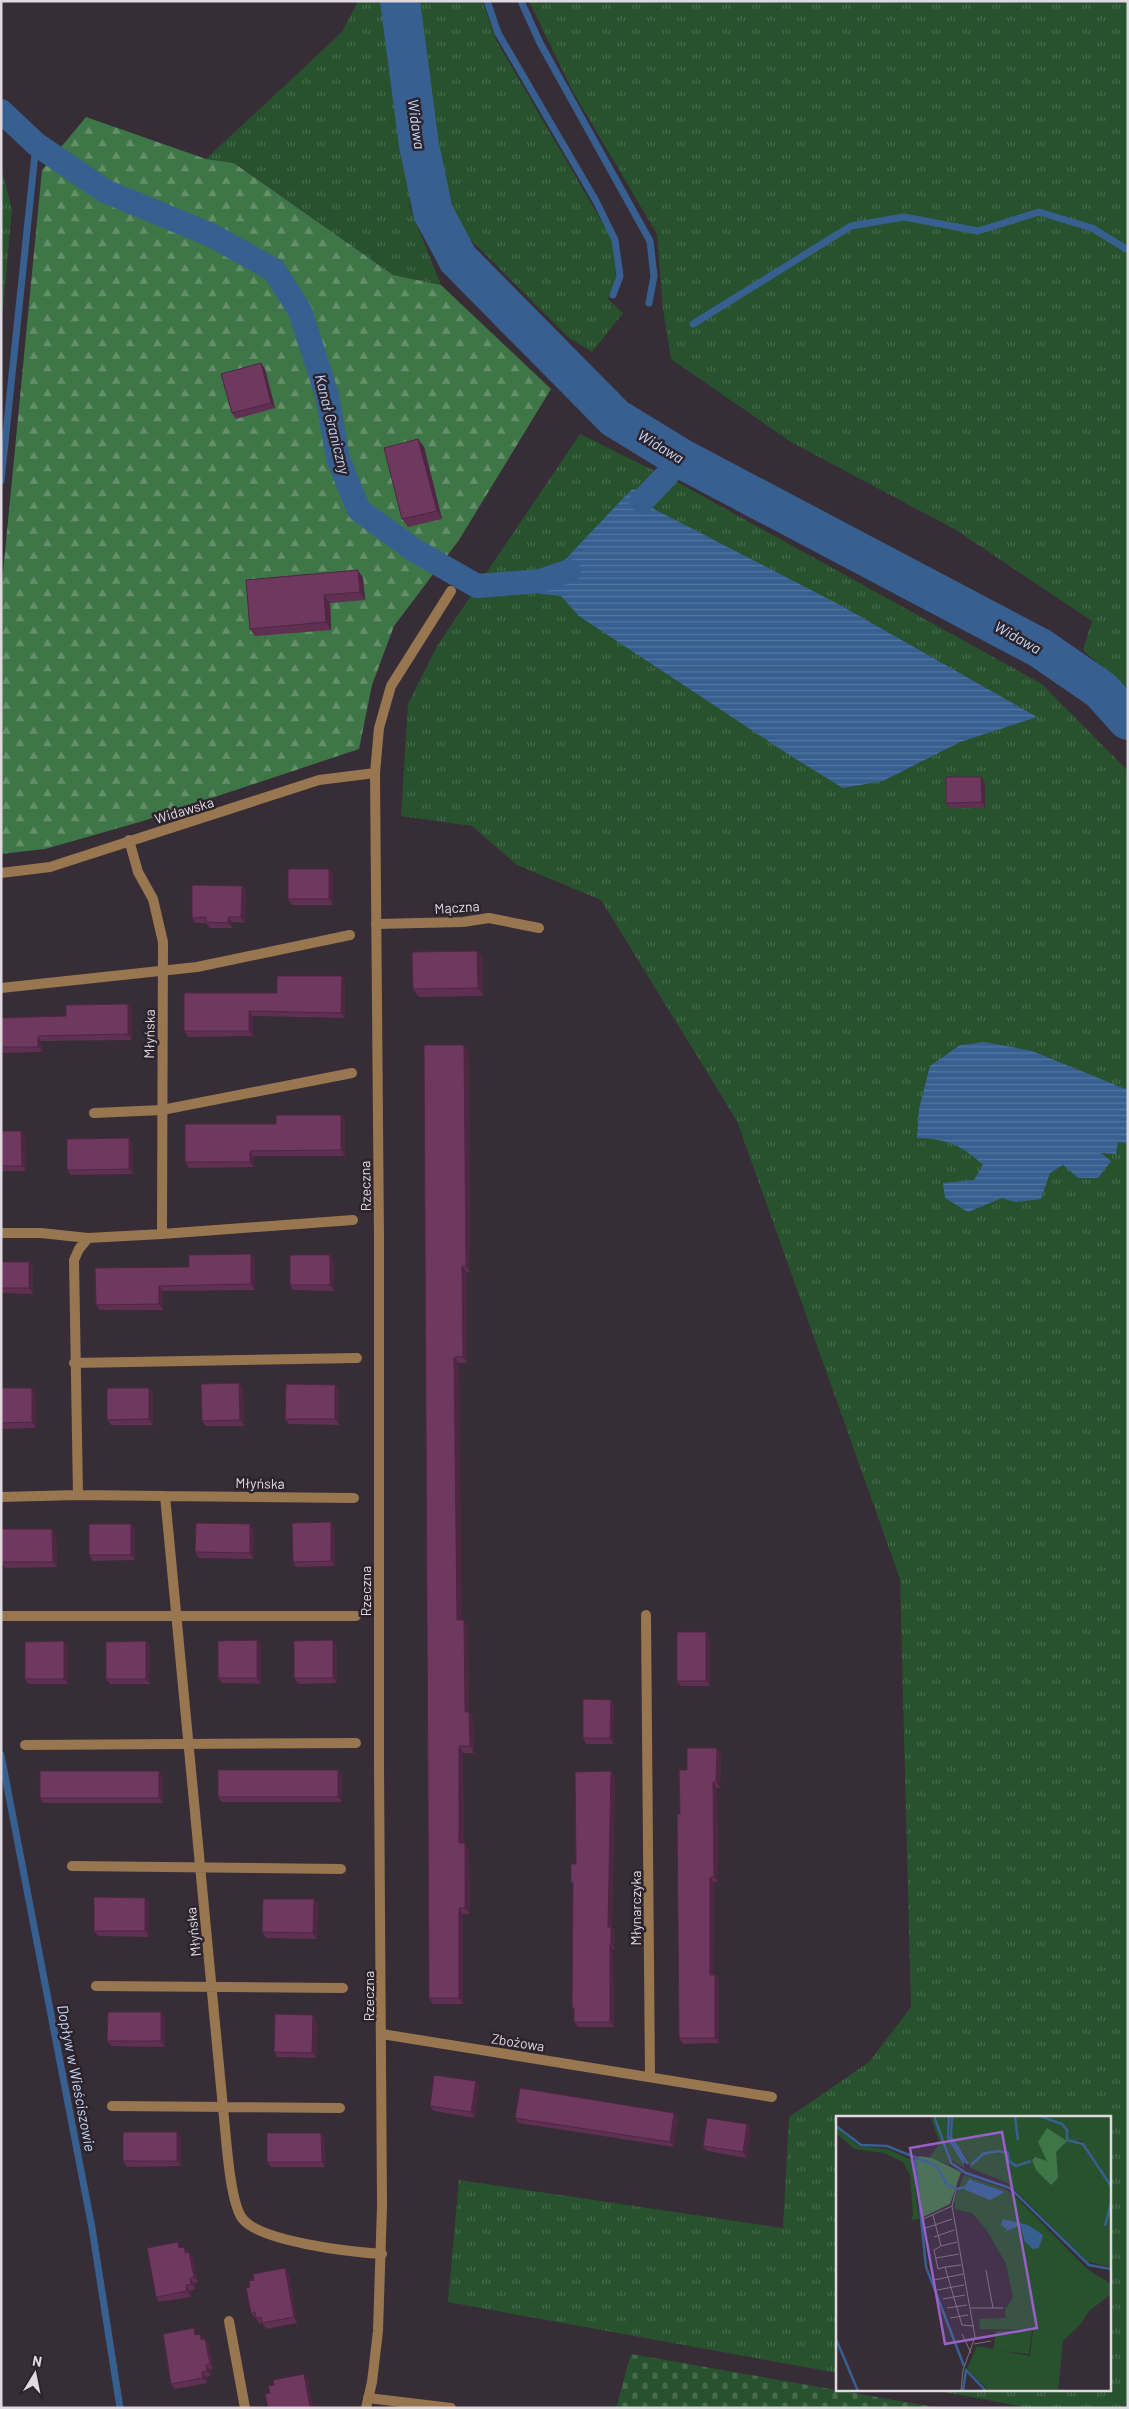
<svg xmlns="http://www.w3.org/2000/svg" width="1129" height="2409" viewBox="0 0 1129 2409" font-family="Barlow,sans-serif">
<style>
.grass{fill:url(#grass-tufts)}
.forest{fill:url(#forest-firs)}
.cemetery{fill:url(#cemetery-stones)}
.water{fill:url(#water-rules)}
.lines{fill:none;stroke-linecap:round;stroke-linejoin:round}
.stream{stroke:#376091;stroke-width:7}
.canal{stroke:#376091;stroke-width:24}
.river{stroke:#376091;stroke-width:40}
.service{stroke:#98764f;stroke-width:10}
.minor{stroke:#98764f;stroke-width:10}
.wall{fill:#5f3052}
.shaded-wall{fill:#4e2742}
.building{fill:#6f385f;stroke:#4e2742}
.labels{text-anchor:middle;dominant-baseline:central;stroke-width:5;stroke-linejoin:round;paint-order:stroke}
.street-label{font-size:14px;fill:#e0dae0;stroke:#2c232c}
.water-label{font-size:15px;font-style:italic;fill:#c3dbfa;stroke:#2c232c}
.inset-river{fill:none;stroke:#376091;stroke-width:2.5}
.inset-road{fill:none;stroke:#7a727a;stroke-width:1}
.view{fill:#9960c9;fill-opacity:0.15;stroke:#9960c9;stroke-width:2.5}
.inset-edge{fill:none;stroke:#e0dae0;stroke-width:2.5}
</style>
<defs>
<pattern id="grass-tufts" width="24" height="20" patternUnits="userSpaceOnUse" patternTransform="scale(1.25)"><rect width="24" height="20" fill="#28522e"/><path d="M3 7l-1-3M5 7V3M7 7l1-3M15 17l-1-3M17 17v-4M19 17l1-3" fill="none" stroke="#476a4c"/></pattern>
<pattern id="forest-firs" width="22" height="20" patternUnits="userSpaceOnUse" patternTransform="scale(1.25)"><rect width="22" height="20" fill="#3f7647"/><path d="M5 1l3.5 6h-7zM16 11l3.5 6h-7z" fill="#648f6a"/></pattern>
<pattern id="cemetery-stones" width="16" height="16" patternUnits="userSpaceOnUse" patternTransform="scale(1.25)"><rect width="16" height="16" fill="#28522e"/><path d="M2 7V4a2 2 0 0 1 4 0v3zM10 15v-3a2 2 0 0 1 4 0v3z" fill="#476a4c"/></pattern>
<pattern id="water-rules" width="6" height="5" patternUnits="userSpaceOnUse" patternTransform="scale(1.25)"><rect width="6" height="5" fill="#376091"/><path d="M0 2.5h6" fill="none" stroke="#5476a0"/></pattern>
</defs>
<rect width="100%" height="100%" fill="#362d36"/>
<path class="grass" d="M358,1H384L411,210L441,285L393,275L235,163L206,159L342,32Z
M419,1H482L497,42L612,239L616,276L608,299L623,313L592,352L568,337L458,227L438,151Z
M529,1H1128V690L1083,650L1092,621L956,530L791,442L671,359L663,309L657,234L573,92Z
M1,167L12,209L1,330Z
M580,434L677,482L1042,684L1128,771V2408H1030L934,2390H1110V2118H838V2373L448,2302L459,2180L783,2228L789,2117L869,2062L911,2007L900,1579L737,1121L601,900L517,865L472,826L401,816L408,704L437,646Z"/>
<path class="forest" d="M86,117L206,159L234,163L393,275L441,285L551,389L459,540L394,626L372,685L359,749L143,821L45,849L1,854V593L42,170Z"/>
<path class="cemetery" d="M631,2354L940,2408H616Z"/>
<path class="water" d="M657,475L677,482L652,508L840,605L1037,717L960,742L883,781L843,788L794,758L579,616L561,596L540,594V572L560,565L631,490L646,488Z
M985,1042L1032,1051L1128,1090V1143L1118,1142L1116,1154L1101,1153L1111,1161L1098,1178H1078L1063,1165L1050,1173L1041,1199L1015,1202L1002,1198L968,1212L945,1198L943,1183L974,1180L983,1165C960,1144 947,1139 917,1138L919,1109L930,1066L960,1045Z"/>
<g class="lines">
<path class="stream" d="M487,1L498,33L596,201L615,240L620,276L613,295
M521,1L540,43L650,241L654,276L649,303
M693,324L851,226L904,217L978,231L1039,212L1092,228L1128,250
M1,481L36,144
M1,1755L92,2228L120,2408"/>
<path class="canal" d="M1,111L36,144L105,191L211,235L274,270L300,311L327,395L338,459L359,510L414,550L477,586L540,581L569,571
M642,501L682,459"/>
<path class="river" d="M400,1L419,145L433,212L458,259L615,418L682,459L1040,648L1101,690L1128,720"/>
<path class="service" d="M375,773L379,728L391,686L451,591
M376,924L463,922L489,918L539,928
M646,1615L650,2077
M382,2034L772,2097
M229,2321L245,2408
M368,2398L451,2408"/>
<path class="minor" d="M129,840L138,872L153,899L163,942L162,1234L88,1238L79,1249L74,1260L78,1495L165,1496L223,2108C226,2132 229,2200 242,2218C259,2242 352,2252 382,2254
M1,873L50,867L319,780L375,773L379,1236V1766L382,2206L378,2331L372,2382L366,2408
M1,988L197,967L350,935
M94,1113L162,1110L352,1073
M1,1233H41L88,1238
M162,1234L353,1220
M74,1363L357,1358
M165,1496L354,1498
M1,1497L78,1495
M1,1616H356
M25,1745L356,1743
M72,1866L341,1869
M96,1986L343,1988
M112,2106L340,2108"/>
</g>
<path class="wall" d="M265,369L275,408L236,419L232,413Z
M418,439L424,447L442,519L408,527L402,519Z
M363,578L365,600L330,603L331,630L255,636L250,629Z
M985,783V808H950L946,803Z
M329,869L333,874V905H292L288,899Z
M242,886L246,891L245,923L232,922V928H210L206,923H195L192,918Z
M477,951L483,959V996L419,997L413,989Z
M342,976L345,982V1018L253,1016V1036L188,1037L184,1031L277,993Z
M128,1004L132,1010V1040L41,1041L42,1052L1,1053V1018L66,1016Z
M464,1045L469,1051L470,1272H467V1363H459L461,1620L468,1626L469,1712L473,1718L474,1753H463L464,1843L469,1850L470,1914H463V2004H433L429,1998Z
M341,1115L345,1120V1156H254V1167L189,1168L185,1162L276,1124Z
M1,1131L25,1136L26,1171H1Z
M129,1138L132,1144L133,1174L71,1175L67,1170Z
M330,1255L334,1261V1291L293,1290L290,1285Z
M255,1260V1290L163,1291V1310H100L96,1305L189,1267Z
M1,1262H29L33,1268V1294L1,1293Z
M239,1383L243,1389L244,1426H206L202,1421Z
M1,1388H32L35,1393L36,1428L1,1429Z
M149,1388L153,1393V1425H111L107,1420Z
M339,1390V1425L289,1424L285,1419Z
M331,1522L334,1528L335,1566L296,1567L293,1562Z
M131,1524L135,1530V1560L93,1561L89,1555Z
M254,1530L253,1559L199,1558L195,1552Z
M56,1534L57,1567L5,1568L1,1562Z
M706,1632L710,1637V1686H681L677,1681Z
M257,1640L261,1646V1684L222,1683L218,1678Z
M64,1641L68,1647V1684H29L25,1679Z
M146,1641L150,1647V1684H110L106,1679Z
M337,1646V1683L298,1684L294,1678Z
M614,1705V1744H586L583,1738Z
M721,1753L720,1788H717L718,1882H714L713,1975H715L719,1980V2043L683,2044L679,2038L687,1770Z
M338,1770L342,1776V1802H222L218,1797Z
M611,1771L615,1777L612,1928L615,1932V1949H613L614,2027H578L574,2022V2010L572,2007L573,1885L571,1882L576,1864Z
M163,1777V1803H43L40,1798Z
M145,1898L149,1903V1937L98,1936L94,1931Z
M314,1899L318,1905L317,1939L266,1938L262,1932Z
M161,2012L165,2018V2047L111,2046L107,2041Z
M317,2020L316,2058L278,2057L274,2052Z
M476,2081L479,2087L475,2118L434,2111L430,2106Z
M515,2118H678L674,2147L519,2123Z
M747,2124L751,2130L746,2158L707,2151L703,2146Z
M181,2137V2166L127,2167L123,2161Z
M325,2138V2167H271L267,2162Z
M182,2247L193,2258L198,2282L194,2283L195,2289L190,2291L191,2297L159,2302L156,2297Z
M289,2274L297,2323L266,2329L262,2323L260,2324L256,2318H255L251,2313L250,2287Z
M198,2334L204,2340L205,2339L209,2345L213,2369L210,2370L211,2376L206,2377L207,2383L175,2389L171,2384Z"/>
<path class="shaded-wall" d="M261,363L265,369L275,408L271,403Z
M418,439L424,447L442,519L437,511Z
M358,570L363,578L365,600L360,592Z
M324,595L330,603L331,630L326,622Z
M981,777L985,783V808L982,802Z
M329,869L333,874V905L329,899Z
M242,886L246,891L245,923L241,917Z
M228,917L232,922V928L228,923Z
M477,951L483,959V996L478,988Z
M342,976L345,982V1018L341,1013Z
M128,1004L132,1010V1040L128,1034Z
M249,1011L253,1016V1036L249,1031Z
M38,1036L41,1041L42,1052L38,1047Z
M464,1045L469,1051L470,1272L466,1266Z
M341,1115L345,1120V1156L341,1150Z
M21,1131L25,1136L26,1171L22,1166Z
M129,1138L132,1144L133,1174L129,1169Z
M250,1151L254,1156V1167L250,1162Z
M251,1254L255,1260V1290L251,1284Z
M330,1255L334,1261V1291L330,1285Z
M29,1262L33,1268V1294L29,1288Z
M462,1266L467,1272V1363L463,1357Z
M159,1286L163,1291V1310L159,1304Z
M454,1357L459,1363L462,1626L457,1620Z
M239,1383L243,1389L244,1426L240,1420Z
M335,1385L339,1390V1425L335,1419Z
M32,1388L35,1393L36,1428L32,1422Z
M149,1388L153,1393V1425L149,1419Z
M331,1522L334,1528L335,1566L331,1561Z
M131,1524L135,1530V1560L131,1555Z
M250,1524L254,1530L253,1559L250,1553Z
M52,1529L56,1534L57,1567L53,1562Z
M464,1620L468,1626L469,1712L473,1718L474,1753L470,1746L465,1712Z
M706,1632L710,1637V1686L706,1681Z
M257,1640L261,1646V1684L257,1678Z
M333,1640L337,1646V1683L333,1678Z
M64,1641L68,1647V1684L64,1679Z
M146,1641L150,1647V1684L146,1679Z
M611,1700L614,1705V1744L610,1738Z
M459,1746L463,1753L464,1850L459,1843Z
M717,1748L721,1753L720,1788L716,1782Z
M338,1770L342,1776V1802L338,1797Z
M159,1771L163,1777V1803L159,1798Z
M611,1771L615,1777L612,1928L615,1932V1949L611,1944L608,1927Z
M713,1782L717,1788L718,1882L714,1877Z
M465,1843L469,1850L470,1914L465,1908Z
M710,1877L714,1882L713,1980L710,1975Z
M145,1898L149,1903V1937L145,1931Z
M314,1899L318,1905L317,1939L313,1933Z
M459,1908L463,1914V2004L459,1998Z
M610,1944L613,1949L614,2027L610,2022Z
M715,1975L719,1980V2043L715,2038Z
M161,2012L165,2018V2047L161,2041Z
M313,2015L317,2020L316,2058L312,2053Z
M476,2081L479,2087L475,2118L471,2112Z
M674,2113L678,2118L674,2147L670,2142Z
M747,2124L751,2130L746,2158L743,2152Z
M177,2132L181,2137V2166L177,2161Z
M321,2133L325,2138V2167L322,2162Z
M189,2252L193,2258L198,2282L194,2277Z
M285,2268L289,2274L297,2323L294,2317Z
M190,2278L194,2283L195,2289L191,2284Z
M186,2285L190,2291L191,2297L187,2291Z
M205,2339L209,2345L213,2369L210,2364Z
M206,2365L210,2370L211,2376L207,2371Z
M202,2372L206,2377L207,2383L203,2378Z
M304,2374L308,2379L313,2408H310Z"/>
<path class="building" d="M261,363L271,403L232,413L221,374Z
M418,439L437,511L402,519L384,448Z
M358,570L360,592L324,595L326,622L250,629L246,580Z
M946,777H981L982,802L946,803Z
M288,869H329V899H288Z
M192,885L242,886L241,917H228V923L206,922V917L192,918Z
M477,951L478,988L413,989L412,952Z
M277,976H342L341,1013L249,1011V1031H184V993H277Z
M128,1004V1034L38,1036V1047H1V1018L66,1016V1005Z
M424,1045H464L466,1266H462L463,1357H454L457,1620H464L465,1712H469L470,1746H459V1843H465V1908H459V1998H429Z
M276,1115H341V1150L250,1151V1162H185V1124H276Z
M1,1131H21L22,1166H1Z
M129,1138V1169L67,1170V1139Z
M251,1254V1284L159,1286V1304L96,1305L95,1268L189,1267V1255Z
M290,1255H330V1285H290Z
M1,1262H29V1288H1Z
M239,1383L240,1420L202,1421L201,1384Z
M286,1384L335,1385V1419H285Z
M1,1388H32V1422L1,1423Z
M107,1388H149V1419L107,1420Z
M331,1522V1561L293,1562L292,1523Z
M196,1523L250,1524V1553L195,1552Z
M89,1524H131V1555H89Z
M1,1529H52L53,1562H1Z
M677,1632H706V1681H677Z
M257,1640V1678H218V1641Z
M333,1640V1678H294V1641Z
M64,1641V1679H25V1642Z
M146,1641V1679H106V1642Z
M583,1699L611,1700L610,1738H583Z
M687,1748H717L716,1782H713L714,1877H710V1975H715V2038H679L677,1814H680L679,1770H687Z
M218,1770H338V1797H218Z
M40,1771H159V1798H40Z
M611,1771L608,1927H611V1944H610V2022H574V2008L572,2007L573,1882H571V1864H576L575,1772Z
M94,1897L145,1898V1931H94Z
M263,1899H314L313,1933L262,1932Z
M108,2012H161V2041H107Z
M275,2014L313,2015L312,2053L274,2052Z
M434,2075L476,2081L471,2112L430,2106Z
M520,2088L674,2113L670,2142L515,2118Z
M707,2118L747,2124L743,2152L703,2146Z
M123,2132H177V2161H123Z
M267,2133H321L322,2162H267Z
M178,2242L179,2248L184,2247L185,2253L189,2252L194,2277L190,2278L191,2284L186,2285L187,2291L156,2297L147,2248Z
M285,2268L294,2317L262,2323L261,2317L256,2318L255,2312L251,2313L246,2288L250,2287L249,2281L254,2280L253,2274Z
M194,2328L195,2335L200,2334L201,2340L205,2339L210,2364L206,2365L207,2371L202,2372L203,2378L171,2384L163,2334Z
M304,2374L310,2408H268L265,2394L270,2393L268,2386L274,2385L273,2380Z"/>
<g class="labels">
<g class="street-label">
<text transform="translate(184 810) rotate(-17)">Widawska</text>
<text transform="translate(457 907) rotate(-4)">Mączna</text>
<text transform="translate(149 1034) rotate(-89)">Młyńska</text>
<text transform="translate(365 1186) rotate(-91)">Rzeczna</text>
<text transform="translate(260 1483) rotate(1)">Młyńska</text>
<text transform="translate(365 1591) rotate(-90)">Rzeczna</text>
<text transform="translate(635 1908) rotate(-90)">Młynarczyka</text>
<text transform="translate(193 1932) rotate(-96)">Młyńska</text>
<text transform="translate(368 1996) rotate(-90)">Rzeczna</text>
<text transform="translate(518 2042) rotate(9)">Zbożowa</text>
</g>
<g class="water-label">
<text transform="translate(417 124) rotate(82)">Widawa</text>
<text transform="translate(333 424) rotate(76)">Kanał Graniczny</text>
<text transform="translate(661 446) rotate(31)">Widawa</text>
<text transform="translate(1018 637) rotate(29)">Widawa</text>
<text transform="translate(77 2078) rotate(79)">Dopływ w Wieściszowie</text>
</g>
</g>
<g transform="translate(836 2116)">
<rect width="275" height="275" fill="#362d36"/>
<path d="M94,0L100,7L114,49L93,42L104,27ZM99,0H113L112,21L128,43V52L115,44ZM117,0H275V68L246,25L241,24L246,28L275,71V151L252,146L172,67L134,52L131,42L116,22ZM0,11L23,30L51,33L76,44L83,103L75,104L77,99L74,59L67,46L48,37L18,33L0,17ZM128,59L169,73L181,82L251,153L275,168V178L253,195L244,209L227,225L222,275H153L131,253L141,230L194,240L197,214L144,213L143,203L170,202L169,193L177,182L170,148L150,113L136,97L119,93L118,84Z" fill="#28522e"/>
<path d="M211,12L231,25L220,36L222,62L215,69L200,54L196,44L199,41L211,45L202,26ZM83,40L96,42L125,56L114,88L85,102L80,45Z" fill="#3f7647"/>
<path d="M160,215H196L193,238L157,234Z" fill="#28522e"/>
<path d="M135,61V64L169,76L154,84L127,73ZM167,103L192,109L207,119L203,132L197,133L189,126L184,109L168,116L171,113L165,109Z" fill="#376091"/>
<path class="inset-river" d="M98,0L115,47L130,57L174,72L253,149L275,153M113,0L112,21L128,47M116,0L115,21L132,48M179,0L182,24M204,0L226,8L231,14V24L247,28L275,70M0,10L25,29L51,30L101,50L111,69L122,73L128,71M79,43L90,151L128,250M135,49L147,38L162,35L172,37L173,45L180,50L195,45M269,110L275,87M0,223L22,275M129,253L150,275M127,275L130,255"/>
<path class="inset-road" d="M120,74L116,90L139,221L127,254L125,275M97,99L105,130L98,134L102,153L109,151L126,209L138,210M85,104L116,90M87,113L116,103M98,121L118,114M105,130L121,126M100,142L123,138M109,151L125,149M150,154L157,192M98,164L127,158M101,174L128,169M107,183L129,179M111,192L131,189M135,192H167M114,202L132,199M126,218L135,237M138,228L155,225"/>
<path class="view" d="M166,16L201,212L109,228L74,32Z"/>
<rect width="275" height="275" class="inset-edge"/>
</g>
<rect width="1129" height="2409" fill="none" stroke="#e0dae0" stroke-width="5"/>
<g transform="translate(35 2374) rotate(10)" stroke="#2c232c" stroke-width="4" paint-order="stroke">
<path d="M0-4L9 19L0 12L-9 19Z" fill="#e0dae0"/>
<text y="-8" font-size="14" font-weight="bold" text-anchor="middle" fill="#e0dae0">N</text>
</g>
</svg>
